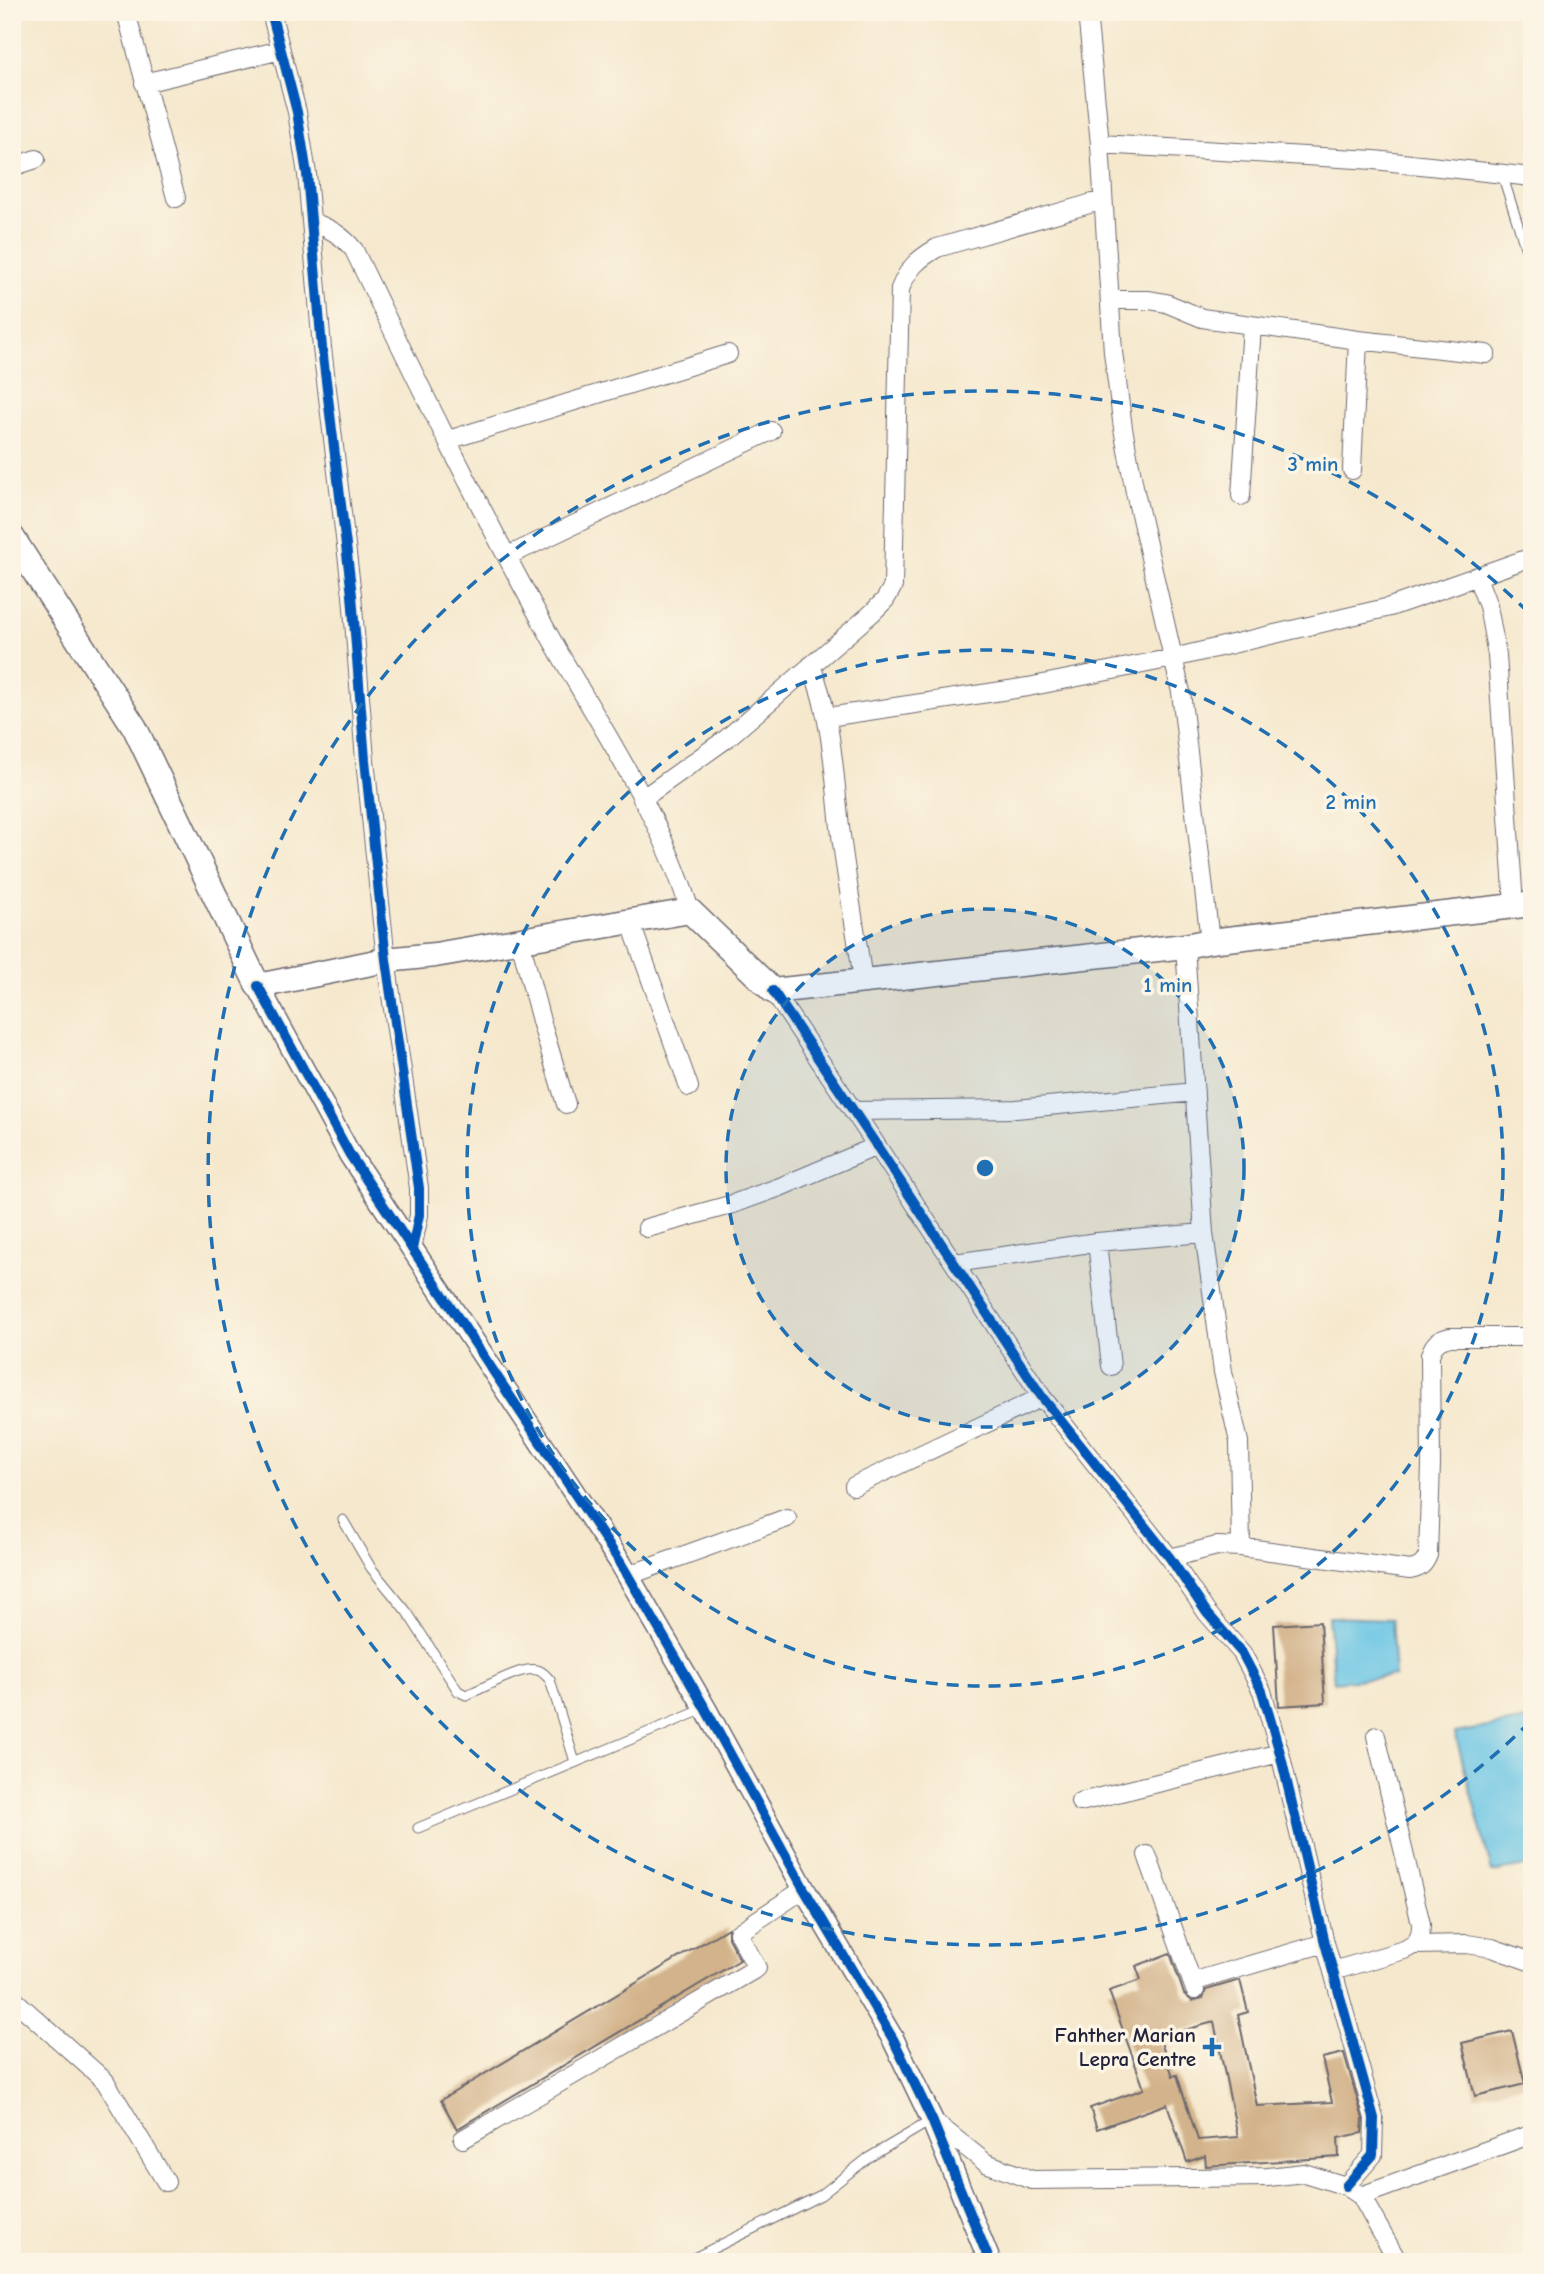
<svg xmlns="http://www.w3.org/2000/svg" width="1544" height="2274" viewBox="0 0 1544 2274" font-family="'Comic Neue',sans-serif">
<style>
.water{fill:#67c4e5;stroke:#447390;stroke-width:2}
.building{fill:#d3b38b;fill-rule:evenodd}
.lines{fill:none;stroke-linecap:round;stroke-linejoin:round}
.service-casing{stroke:#6c676e;stroke-width:11}
.minor-casing{stroke:#6c676e;stroke-width:20}
.tertiary-casing{stroke:#6c676e;stroke-width:24}
.secondary-casing{stroke:#6c676e;stroke-width:27}
.service{stroke:#fff;stroke-width:9}
.minor{stroke:#fff;stroke-width:18}
.tertiary{stroke:#fff;stroke-width:21}
.secondary{stroke:#fff;stroke-width:24}
.cycleway-casing{stroke:#fcf5e5;stroke-width:15}
.cycleway{stroke:#0057b8;stroke-width:10}
.ring{fill:none;stroke:#1f6fb2;stroke-width:3.5;stroke-dasharray:12 9}
.poi-dot{fill:#1f6fb2;stroke:#fcf5e5;stroke-width:2.5}
.labels{text-anchor:middle;dominant-baseline:central;stroke-width:7;stroke-linejoin:round;paint-order:stroke}
.poi-label{font-size:21px;font-weight:bold;fill:#22223b;stroke:#fcf5e5;text-anchor:end}
.centre{fill:#1f6fb2;stroke:#fcf5e5;stroke-width:3.5}
.ring-label{font-size:21px;text-anchor:middle;font-weight:bold;fill:#1f6fb2;stroke:#fcf5e5;stroke-width:7;stroke-linejoin:round;paint-order:stroke}
</style>
<rect width="100%" height="100%" fill="#fcf5e5"/>
<filter id="ink" filterUnits="userSpaceOnUse"><feTurbulence type="fractalNoise" baseFrequency=".0143" numOctaves="2"/><feDisplacementMap in="SourceGraphic" scale="14" xChannelSelector="R" yChannelSelector="G"/><feConvolveMatrix kernelMatrix="1 2 1 2 8 2 1 2 1" color-interpolation-filters="sRGB"/></filter>
<filter id="wash" filterUnits="userSpaceOnUse"><feTurbulence type="fractalNoise" baseFrequency=".00686" numOctaves="4" result="noise"/><feDisplacementMap in="SourceGraphic" scale="28" xChannelSelector="R" yChannelSelector="G"/><feGaussianBlur stdDeviation="1.57" result="paint"/><feColorMatrix in="noise" values="0 0 0 0 0 0 0 0 0 0 0 0 0 0 0 0 0 1.4 0 .05"/><feComposite in="paint" operator="in"/></filter>
<g filter="url(#wash)">
<rect width="100%" height="100%" fill="#f5e8cd"/>
<path class="water" d="M1328,1617L1391,1619L1395,1676L1334,1682Z
M1532,1719V1865L1492,1872L1455,1733Z"/>
<g id="blocks">
<path class="building" d="M1320,1622L1325,1703L1279,1706L1274,1625Z
M728,1928V1938L740,1960L457,2129L441,2100Z
M1170,1953L1184,1994L1192,2001L1203,1998L1206,1990L1240,1980L1248,2012L1238,2015L1257,2106L1332,2102L1322,2058L1344,2053L1363,2119L1362,2133L1338,2138L1339,2157L1206,2166L1205,2156L1187,2162L1167,2104L1097,2129L1090,2108L1144,2089L1109,1991L1141,1980L1136,1966ZM1214,2022L1238,2137L1198,2140L1177,2075L1173,2076L1159,2037Z
M1512,2031L1525,2084L1475,2096L1462,2043Z"/>
</g>
</g>
<g filter="url(#ink)">
<use href="#blocks" fill-opacity="0" stroke="#6c676e" stroke-width="2"/>
<g class="lines">
<defs>
<path id="service" d="M1502,174L1532,269
M343,1520L371,1568L407,1612L458,1691L466,1695C483,1689 520,1666 537,1670C543,1671 546,1676 550,1680L575,1762
M418,1828L704,1709
M686,2262L821,2195L868,2158L932,2120"/>
<path id="minor" d="M126,12L176,198
M271,12L297,112L307,174L322,348L352,595L365,760L386,960L419,1188V1215L412,1249
M1087,12L1100,144L1113,352L1123,428L1135,492L1181,692L1210,941
M144,83L281,50
M1100,144L1374,160L1532,177
M12,167L36,159
M313,222C330,229 342,235 354,250C416,379 479,508 548,633C598,724 660,811 690,911
M1110,300H1149L1166,303L1202,318L1358,340L1486,354
M448,440L728,354
M1352,470L1358,340
M1241,496L1252,325
M508,556L771,431
M1477,577L1488,606L1497,655L1514,905
M811,665C832,718 834,772 840,827C846,879 856,930 863,981
M828,717L1028,687L1173,658L1390,607L1532,557
M642,799L726,739L872,613L885,600L893,586L900,289C908,268 918,259 937,248L1103,200
M630,921L689,1087
M520,940L541,1021L566,1104
M1185,946L1204,1233L1223,1372L1239,1442L1241,1547
M773,991L877,1146L1042,1397L1170,1558L1207,1613L1242,1653L1262,1691L1280,1753L1325,1943L1374,2118L1373,2155L1346,2186
M853,1111L1016,1109L1195,1092
M647,1228L730,1205L780,1187L877,1146
M1097,1242L1111,1366
M955,1263L1097,1242L1204,1233
M854,1486L1042,1397
M1170,1558L1217,1546L1241,1547L1410,1570C1420,1568 1424,1565 1428,1555L1431,1464L1430,1355C1434,1343 1438,1340 1450,1337H1532
M627,1576L787,1518
M1080,1802L1280,1753
M1147,1855L1195,1990
M1415,1945L1467,1944L1492,1948L1532,1962
M1333,1971L1404,1950C1417,1944 1421,1939 1421,1924L1376,1736
M1192,1982L1325,1943
M12,1998L105,2081L166,2182
M932,2120L986,2163L1032,2180L1268,2177L1304,2173L1346,2186L1361,2196L1398,2262
M463,2139L757,1968L738,1933L804,1889
M1361,2196L1532,2134"/>
<path id="tertiary" d="M258,986L350,1155L620,1562L705,1708L804,1889L893,2039L932,2120L990,2262"/>
<path id="secondary" d="M12,537L135,728L258,986L386,960L435,955L690,911L773,991L1185,946L1210,941L1532,904"/>
</defs>
<use href="#service" class="service-casing"/>
<use href="#minor" class="minor-casing"/>
<use href="#tertiary" class="tertiary-casing"/>
<use href="#secondary" class="secondary-casing"/>
<use href="#service" class="service"/>
<use href="#minor" class="minor"/>
<use href="#tertiary" class="tertiary"/>
<use href="#secondary" class="secondary"/>
<defs>
<path id="cycleway" d="M271,12L297,112L307,174L322,348L352,595L365,760L386,960L419,1188V1215L412,1249
M258,986L350,1155L620,1562L705,1708L804,1889L893,2039L932,2120L990,2262
M773,991L877,1146L1042,1397L1170,1558L1207,1613L1242,1653L1262,1691L1280,1753L1325,1943L1374,2118L1373,2155L1346,2186"/>
</defs>
<use href="#cycleway" class="cycleway-casing"/>
<use href="#cycleway" class="cycleway"/>
</g>
</g>
<circle cx="985" cy="1168" r="259" fill="#1f6fb2" fill-opacity=".12"/>
<g class="ring">
<circle cx="985" cy="1168" r="259"/>
<circle cx="985" cy="1168" r="518"/>
<path d="M1530 1722A777 777 0 1 1 1530 614"/>
</g>
<path class="poi-dot" d="M1208.5 2036.5h7v7h7v7h-7v7h-7v-7h-7v-7h7z"/>
<g class="labels">
<g class="poi-label">
<text x="1196" y="2035">Fahther Marian<tspan x="1196" dy="24">Lepra Centre</tspan></text>
</g>
</g>
<circle cx="985" cy="1168" r="10" class="centre"/>
<g class="ring-label">
<text x="1313" y="471">3 min</text>
<text x="1351" y="809">2 min</text>
<text x="1168" y="992">1 min</text>
</g>
<rect width="1544" height="2274" fill="none" stroke="#fcf5e5" stroke-width="42"/>
</svg>
